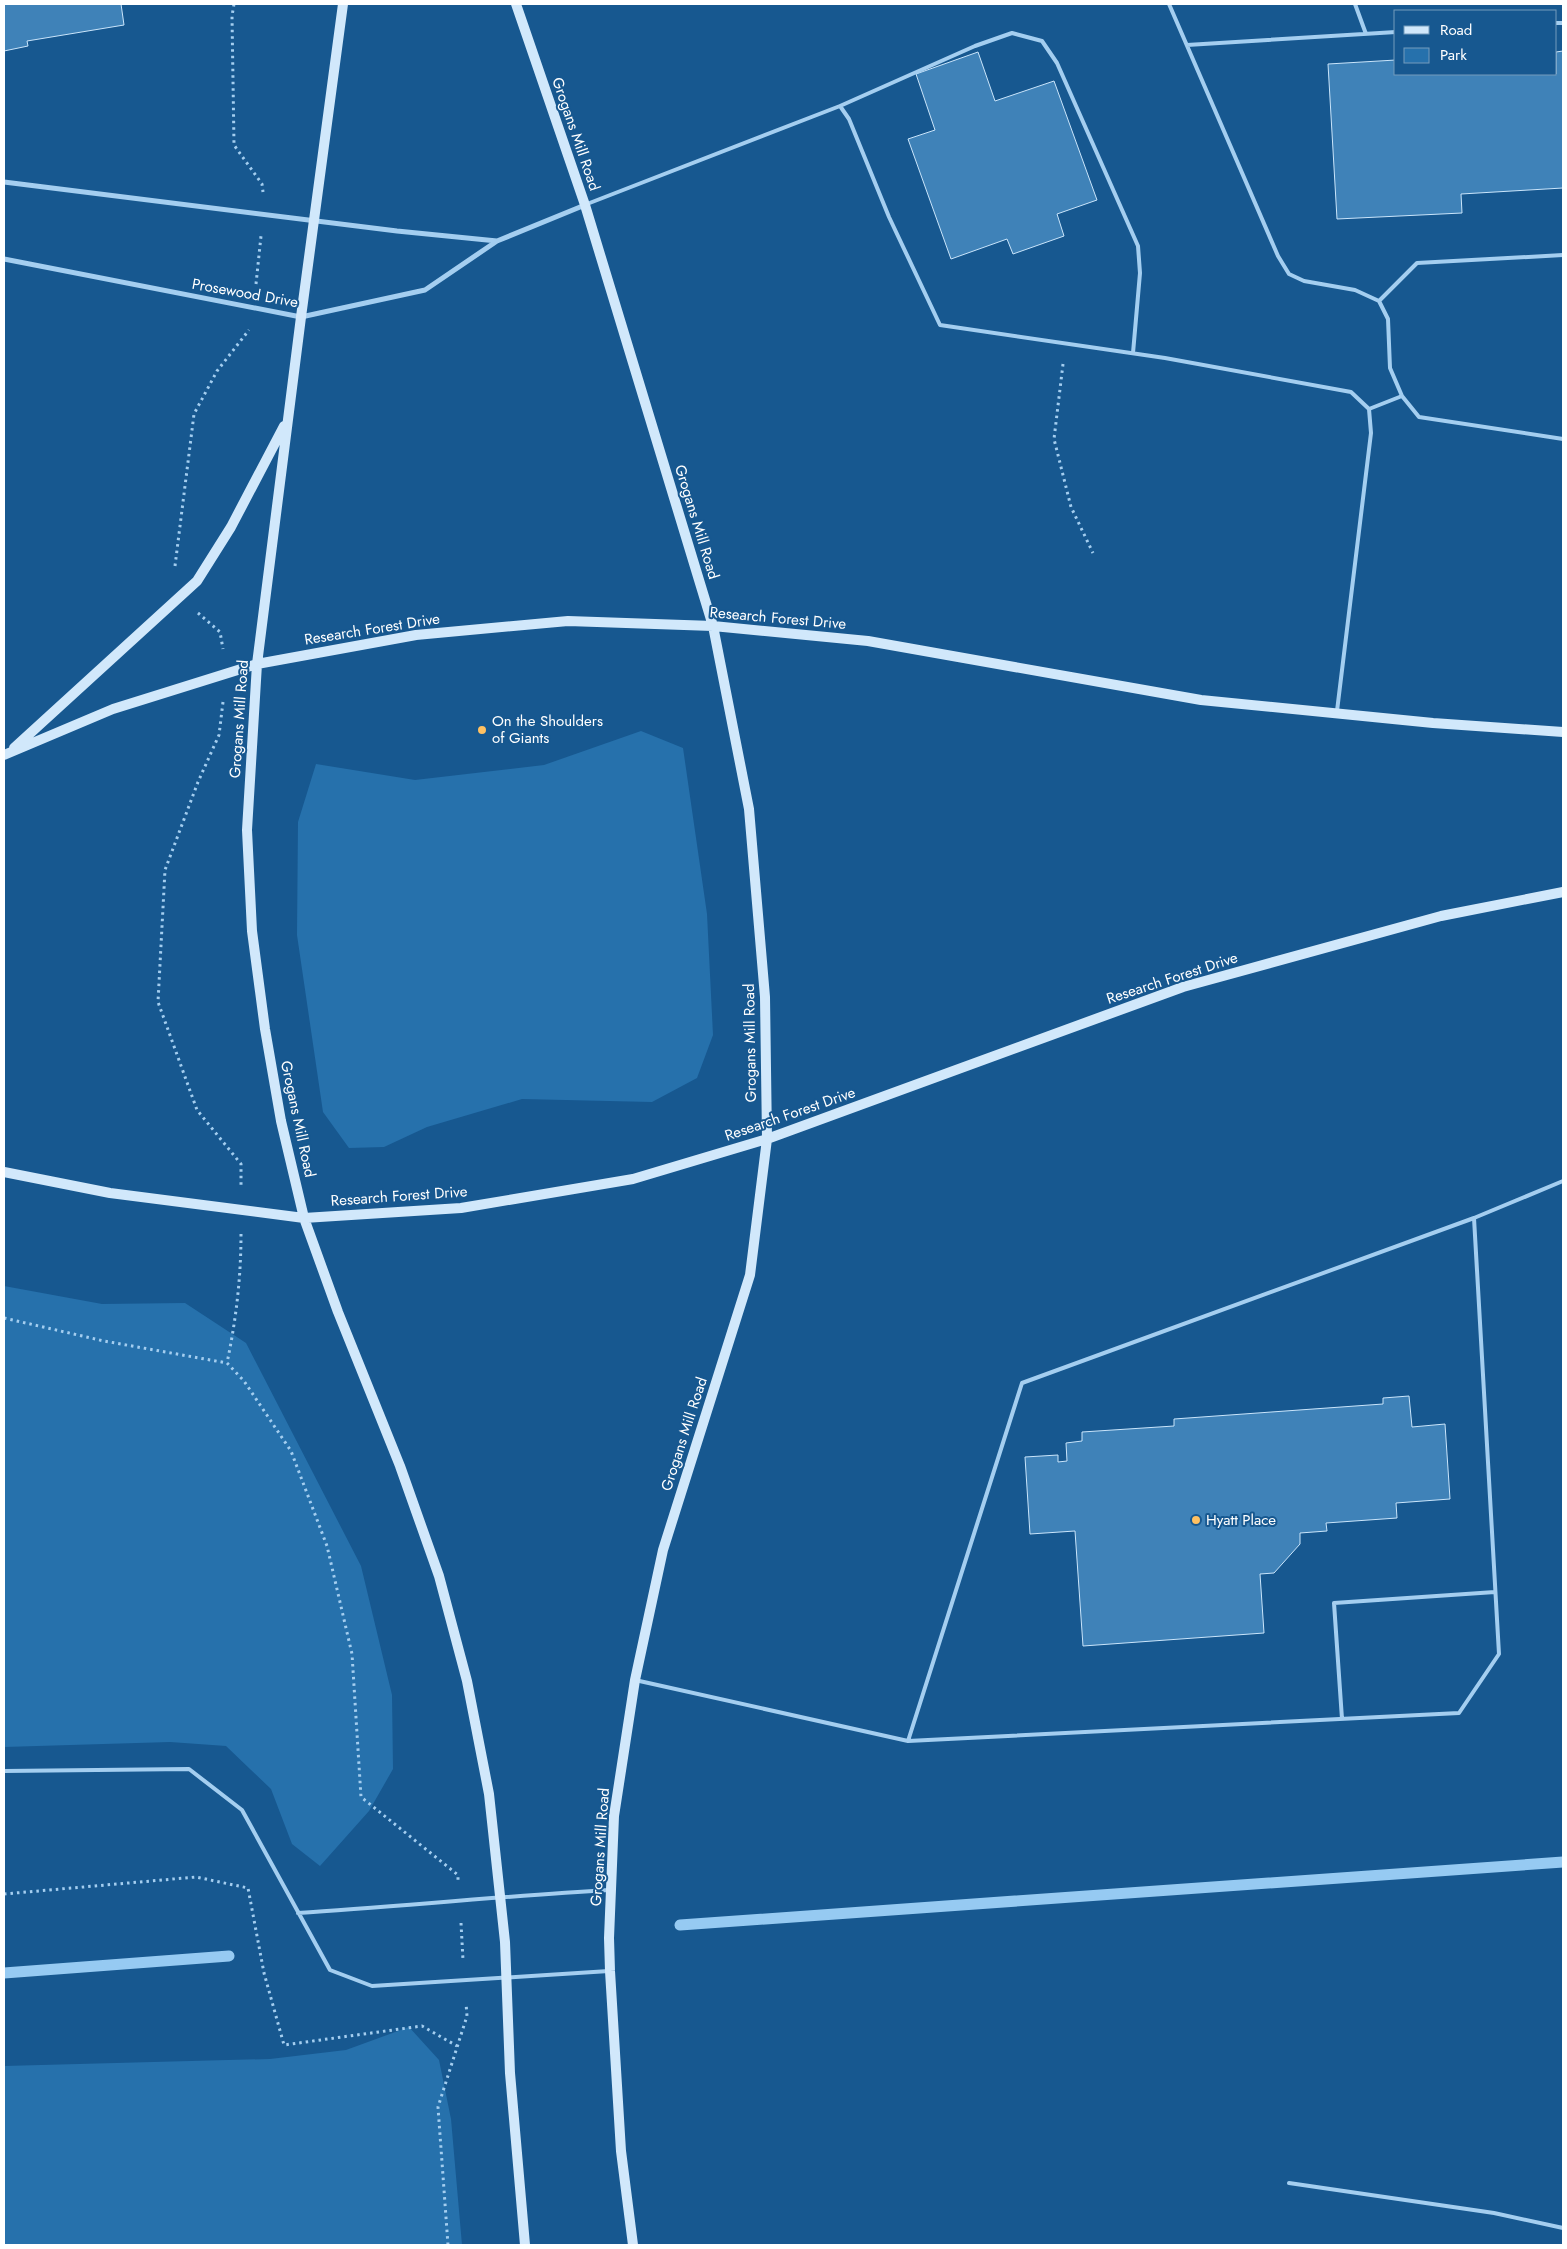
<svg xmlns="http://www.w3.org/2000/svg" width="1567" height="2249" viewBox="0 0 1567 2249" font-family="Jost,sans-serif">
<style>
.green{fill:#2671ac}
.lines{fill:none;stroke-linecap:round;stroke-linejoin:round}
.stream{stroke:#96caf2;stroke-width:11}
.building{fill:#3f82b8;stroke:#cae5fb}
.path{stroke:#a4cef0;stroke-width:3;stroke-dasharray:2.5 4;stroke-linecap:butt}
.lane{stroke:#a4cef0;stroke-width:4}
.street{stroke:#a4cef0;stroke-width:5}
.secondary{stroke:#d1e8fb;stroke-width:10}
.poi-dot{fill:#ffc162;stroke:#175890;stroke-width:2}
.labels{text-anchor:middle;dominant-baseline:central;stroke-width:4;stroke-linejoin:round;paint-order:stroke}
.street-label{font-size:15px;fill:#fff;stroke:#175890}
.poi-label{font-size:15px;fill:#fff;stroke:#175890;text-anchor:start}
</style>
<rect width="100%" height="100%" fill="#175890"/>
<path class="green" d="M641,731L683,748L707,914L713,1035L697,1078L652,1102L522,1099L427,1127L384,1147L349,1148L323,1112L297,935L298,822L316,764L415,780L544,765Z
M4,1286L102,1304L185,1303L246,1343L361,1566L392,1695L393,1769L369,1811L320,1866L292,1844L271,1789L226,1746L170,1742L4,1747Z
M409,2027L439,2060L451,2119L462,2245H4V2066L270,2059L346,2050Z"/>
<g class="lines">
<path class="stream" d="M680,1925L1563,1862
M4,1973L229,1956"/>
</g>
<path class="building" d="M4,4H121L124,25L27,41L28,46L4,51Z
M1563,51V188L1461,194L1462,213L1337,219L1328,64L1396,60V74H1556V52Z
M978,52L995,101L1054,81L1097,200L1057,214L1064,236L1013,254L1007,239L951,259L908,139L935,130L916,74Z
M1409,1396L1412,1427L1445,1424L1450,1499L1396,1503L1397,1518L1326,1523L1327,1531L1300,1533V1544L1274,1573L1260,1574L1264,1633L1083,1646L1075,1531L1030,1534L1025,1457L1058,1455V1462L1067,1461L1066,1443L1082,1441V1432L1174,1426V1419L1383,1404V1398Z"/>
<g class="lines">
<path class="path" d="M234,4L232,16L234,145L262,184L263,192
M256,284L261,236
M1063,364L1054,439L1071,507L1093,553
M175,566L194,414L217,371L249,330
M198,613L220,632L223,649
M223,702L219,735L198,782L165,870L158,1002L197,1110L241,1164V1185
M241,1234C241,1278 236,1320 227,1363L244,1381L291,1451L327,1546L352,1654L361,1797L458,1875V1880
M4,1318L104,1341L227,1363
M4,1894L196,1877L248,1888L264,1973L284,2045L422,2026L457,2046
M461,1923L463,1960
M448,2245L438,2107L467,2016L466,2003"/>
<path class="lane" d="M1169,4L1278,256L1289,274L1304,281L1355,290L1379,301L1388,319L1390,368L1402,396L1419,417L1563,439
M1355,4L1366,34
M1556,23H1563
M1187,45L1396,32
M840,106L975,46L1012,33L1042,41L1057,63L1138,246L1140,273L1133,353
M587,204L840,106L849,119L889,217L940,325L1165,358L1351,392L1369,409L1371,433L1337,711
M1379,301L1417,263L1563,255
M1369,409L1402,396
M635,1680L908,1741L1459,1713L1499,1654L1474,1218L1563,1181
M1342,1719L1334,1603L1495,1592
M908,1741L1022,1383L1474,1218
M4,1771L189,1769L242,1810L330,1970L372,1986L609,1971
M298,1913C402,1906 506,1896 610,1890
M1289,2183L1494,2213L1563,2228"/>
<path class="street" d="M4,182L397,231L497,241
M4,259L301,317L425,290L497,241L585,205"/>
<path class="secondary" d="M343,4L301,317L257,664L247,830L252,931L265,1029L281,1121L304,1218L338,1312L400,1466L439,1576L467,1681L489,1794L505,1942L510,2073L525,2245
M516,4L585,205L713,626L749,809L765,997L767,1139L750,1275L663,1550L635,1680L614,1816L609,1938L610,1971L621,2151L633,2245
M14,748L197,581L231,527L284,426
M4,755L113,709L257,664L416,635L568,621L713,626L868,641L1201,700L1433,723L1563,732
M4,1172L110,1193L304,1218L461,1208L633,1179L767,1139L1183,987L1441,916L1563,892"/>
</g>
<g class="poi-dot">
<circle cx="482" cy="730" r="5"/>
<circle cx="1196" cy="1520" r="5"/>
</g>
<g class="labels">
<g class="street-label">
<text transform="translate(576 134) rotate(71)">Grogans Mill Road</text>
<text transform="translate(245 293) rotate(10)">Prosewood Drive</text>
<text transform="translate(697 522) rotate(73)">Grogans Mill Road</text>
<text transform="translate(778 618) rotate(5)">Research Forest Drive</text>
<text transform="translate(372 629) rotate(-9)">Research Forest Drive</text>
<text transform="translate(239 719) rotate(-86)">Grogans Mill Road</text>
<text transform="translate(1172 978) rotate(-18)">Research Forest Drive</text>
<text transform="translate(750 1043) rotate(-91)">Grogans Mill Road</text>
<text transform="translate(790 1114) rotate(-19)">Research Forest Drive</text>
<text transform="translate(298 1119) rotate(78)">Grogans Mill Road</text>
<text transform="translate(399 1196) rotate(-4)">Research Forest Drive</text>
<text transform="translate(684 1434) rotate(-72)">Grogans Mill Road</text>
<text transform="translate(600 1847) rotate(-86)">Grogans Mill Road</text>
</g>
<g class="poi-label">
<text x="492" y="721">On the Shoulders<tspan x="492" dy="17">of Giants</tspan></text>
<text x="1206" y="1520">Hyatt Place</text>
</g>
</g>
<rect width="1567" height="2249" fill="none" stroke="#ffffff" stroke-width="10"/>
<rect x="1394" y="10" width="162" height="65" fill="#175890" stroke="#749bbc"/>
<rect x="1404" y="26" width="25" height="8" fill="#d1e8fb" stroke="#749bbc"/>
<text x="1440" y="35" font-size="15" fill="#ffffff">Road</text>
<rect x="1404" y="48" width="25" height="15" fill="#2671ac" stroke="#749bbc"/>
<text x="1440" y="60" font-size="15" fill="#ffffff">Park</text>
</svg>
